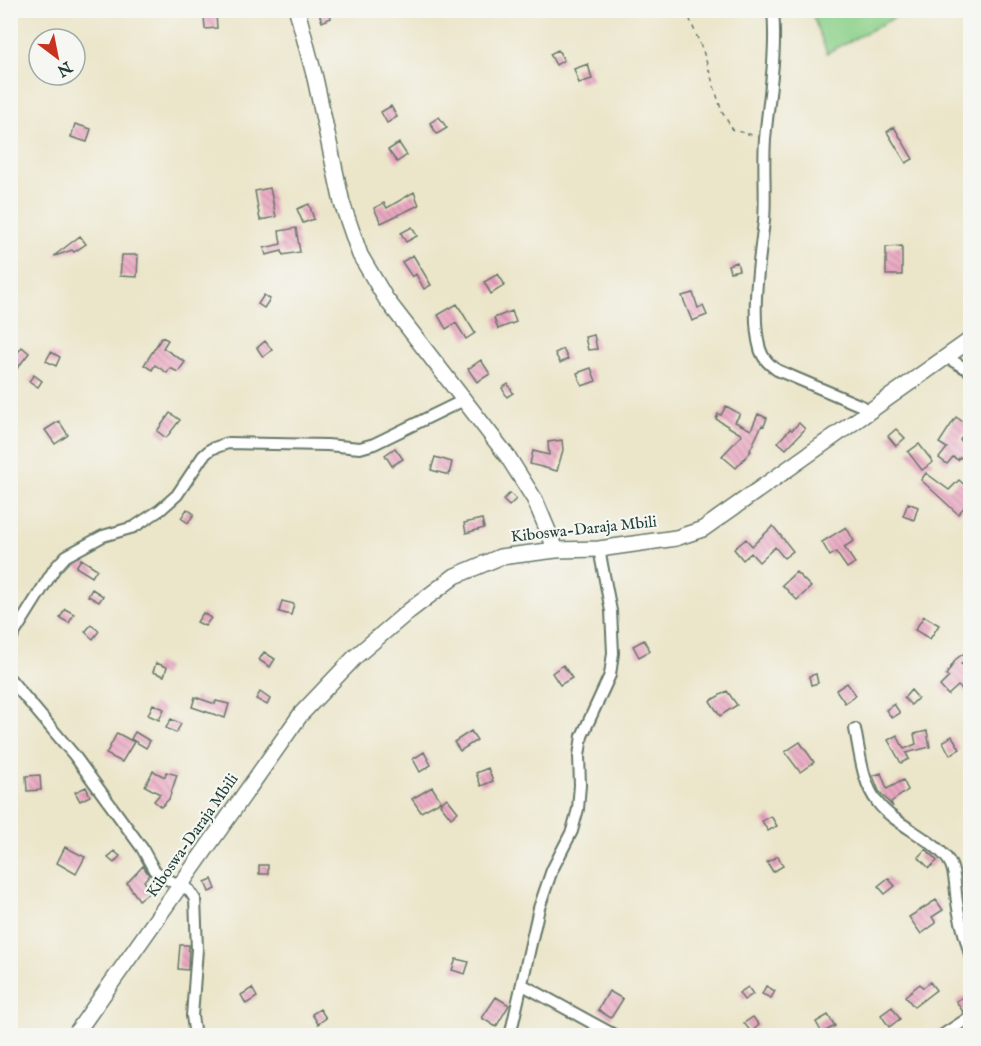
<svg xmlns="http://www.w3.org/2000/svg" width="981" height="1046" viewBox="0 0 981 1046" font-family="'IM FELL English',serif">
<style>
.garden{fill:#8cd089;stroke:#56865e;stroke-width:1.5}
.building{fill:url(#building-back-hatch)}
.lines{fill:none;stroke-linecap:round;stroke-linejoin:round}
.minor-casing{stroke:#667868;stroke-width:14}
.secondary-casing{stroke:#667868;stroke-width:18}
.path{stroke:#667868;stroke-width:1.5;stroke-dasharray:4.5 4.5;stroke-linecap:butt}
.minor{stroke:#fff;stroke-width:10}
.secondary{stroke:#fff;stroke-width:15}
.labels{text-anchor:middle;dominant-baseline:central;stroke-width:4.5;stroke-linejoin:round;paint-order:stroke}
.street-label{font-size:16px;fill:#1f3d34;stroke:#f6f6f2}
</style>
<defs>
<pattern id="building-back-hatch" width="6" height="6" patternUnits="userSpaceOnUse" patternTransform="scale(1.5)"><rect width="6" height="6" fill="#eba8c2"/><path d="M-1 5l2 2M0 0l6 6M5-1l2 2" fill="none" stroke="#be8a9e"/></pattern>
</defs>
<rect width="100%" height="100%" fill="#f6f6f2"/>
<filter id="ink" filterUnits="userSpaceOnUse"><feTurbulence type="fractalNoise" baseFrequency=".0167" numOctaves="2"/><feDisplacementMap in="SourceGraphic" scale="12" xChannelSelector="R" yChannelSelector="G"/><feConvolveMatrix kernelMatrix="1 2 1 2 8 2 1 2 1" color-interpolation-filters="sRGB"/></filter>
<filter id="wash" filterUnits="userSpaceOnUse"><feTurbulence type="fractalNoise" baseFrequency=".008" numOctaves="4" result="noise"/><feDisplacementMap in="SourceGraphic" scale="24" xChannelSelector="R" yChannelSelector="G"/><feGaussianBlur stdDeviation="1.35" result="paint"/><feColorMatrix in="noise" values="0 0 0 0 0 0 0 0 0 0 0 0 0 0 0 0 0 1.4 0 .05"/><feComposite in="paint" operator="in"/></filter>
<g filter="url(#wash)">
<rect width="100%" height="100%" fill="#ebe5c9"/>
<path class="garden" d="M811,11H907L827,53Z"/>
<g id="blocks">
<path class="building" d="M318,10H329L331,18L322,22Z
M216,14L217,28L205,29L204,15Z
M558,50L564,60L556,65L550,54Z
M588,64L592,79L579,83L574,69Z
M391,106L397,117L387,123L381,112Z
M439,117L447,128L437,134L430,123Z
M75,124L91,129L87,142L71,137Z
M894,127L913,159L906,163L887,132Z
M399,143L407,155L397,162L388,150Z
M270,188L276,217L260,220L255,191Z
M414,192L419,205L381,223L374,208L384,203L387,208Z
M309,204L314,219L303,223L297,209Z
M412,227L417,236L406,242L401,233Z
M296,228L300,252L283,255L282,251L266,255L264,248L281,244L279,231Z
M80,236L86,244L74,252L72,250L55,256V255Z
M902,246V275H886V247Z
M122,255H138L137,277L120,276Z
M413,255L431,285L424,289L416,274L412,277L402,262Z
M737,262L739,270L730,272L728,265Z
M498,274L505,285L491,294L484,282Z
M693,293L698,308L703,306L707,315L692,321L682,296Z
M264,295L270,299L264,308L258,304Z
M457,304L475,333L466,339L456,323L446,329L438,315Z
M512,311L516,322L498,329L494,318Z
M594,335L597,349L588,350L585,337Z
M162,337L168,340L163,348L185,362L178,372L170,368L167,373L155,365L152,370L144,365Z
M265,341L272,350L263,357L257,348Z
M22,347L29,353L16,370L10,366V363Z
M563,349L568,359L560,363L555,353Z
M51,352L60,357L56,366L46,361Z
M481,360L490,374L477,382L468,369Z
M591,368L596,381L582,386L577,373Z
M34,375L42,381L38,387L29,381Z
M508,384L513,393L507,397L502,388Z
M726,406L740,414L735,422L751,430L758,414L767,418L764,426L762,425L750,450L751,451L736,468L722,456L742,435L716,419L718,414L721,415Z
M170,413L180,420L166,438L157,431Z
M956,417L969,426L960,440L970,448V463L960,457L958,460L953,457L947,464L939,458L947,448L939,443Z
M59,421L68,435L55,444L45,430Z
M799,423L805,429L786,449L778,442L790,429L792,430Z
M896,429L905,438L896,446L888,436Z
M562,440L563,450L557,471L530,464L533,451L549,455L548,442Z
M919,444L933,462L922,470L908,452Z
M395,448L403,459L392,466L385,455Z
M435,457L452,462L449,475L431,470Z
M926,473L949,490L959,480L970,490V501L958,514L921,480Z
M510,493L516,499L509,506L503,500Z
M908,503L918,507L914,520L903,516Z
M187,509L194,514L188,523L181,518Z
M482,519L484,528L466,533L464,523Z
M773,526L793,551L784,558L775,547L759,562L751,553L743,560L734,549L746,539L752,546Z
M846,527L854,541L844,547L855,563L847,568L836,552L830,556L822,542Z
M81,559L97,569L92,577L76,567Z
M796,572L811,587L797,600L782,585Z
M92,589L103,596L99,602L88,596Z
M282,601L294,604L291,615L279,612Z
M65,609L74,614L69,623L60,618Z
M203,613L211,618L205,626L197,622Z
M924,616L939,625L930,639L915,630Z
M91,625L99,631L93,639L85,632Z
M644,640L650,651L639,657L633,646Z
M264,652L275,659L270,667L259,660Z
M963,654L967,660L961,664L970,670V696L958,686L948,695L940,686L949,677L946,675L956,659Z
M156,663L167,667L164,676L153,672Z
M563,665L572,678L560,685L552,673Z
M816,674L818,683L811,685L809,676Z
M847,683L856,695L845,703L836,690Z
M911,690L918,698L911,705L904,698Z
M727,691L737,705L720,716L710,701Z
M260,692L270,699L267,705L256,699Z
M195,697L215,704L216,701L229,704L225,718L192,707Z
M153,704L164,709L159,720L148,715Z
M894,704L900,713L892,718L886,710Z
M171,719L181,724L176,733L166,728Z
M471,731L477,740L460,751L454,742Z
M927,731L930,747L906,753L909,759L901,763L888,740L897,735L904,749L916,744L914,734Z
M135,732L150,741L146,748L131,739Z
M117,733L134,742L122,762L106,754Z
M952,736L960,749L950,755L943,742Z
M800,742L814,762L800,772L785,752Z
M424,752L431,765L420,772L413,759Z
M488,768L493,781L481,786L476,773Z
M153,771L165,777L166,772L177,775L169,799L161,807L154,801L160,794L145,786Z
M881,773L887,789L903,780L908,790L891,802L893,807L879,791L873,776Z
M40,775L41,790L27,791L26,776Z
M86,787L90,796L80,801L75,792Z
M432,787L441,801L421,812L412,799Z
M447,798L458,812L451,818L440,804Z
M771,816L777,826L768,831L762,821Z
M65,847L85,857L76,874L57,863Z
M926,849L937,861L929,868L918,857Z
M114,851L120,856L114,863L108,858Z
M778,856L783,866L773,872L767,862Z
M259,865H268V874H259Z
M143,866L149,875L144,881L151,891L139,900L127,883Z
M888,878L895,886L885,894L878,886Z
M212,879L216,889L209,892L205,882Z
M936,900L943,910L932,917L936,923L921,934L909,917Z
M180,945H189L188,970L178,969Z
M456,959L469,962L465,974L452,970Z
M930,982L936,990L914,1007L905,996L920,984L923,988Z
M766,986L775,991L771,998L762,994Z
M748,987L753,994L744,1000L739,993Z
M252,988L257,997L246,1004L241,995Z
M609,991L623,999L611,1018L598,1010Z
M970,993V1008L963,1012L956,1001Z
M496,997L509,1005L496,1027L482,1018Z
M892,1007L900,1019L889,1027L881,1015Z
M320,1009L326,1018L318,1024L312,1014Z
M828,1015L835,1026L822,1033L816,1022Z
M753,1017L759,1025L751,1032L744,1023Z"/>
</g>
</g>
<g filter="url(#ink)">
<use href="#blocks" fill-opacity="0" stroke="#667868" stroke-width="1.5"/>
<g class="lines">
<defs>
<path id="minor" d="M773,10C777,54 769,96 765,139C763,166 766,194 764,221C760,257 750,314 760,349C763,359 769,364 777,370L871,410
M946,357L970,371
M10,640L55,568L66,556L103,536L134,527L160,510L177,495L203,456L211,449L228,443L327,445L360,448L374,444L464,400
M10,679L74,755L142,848L154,870L163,877L189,890L195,899L197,949L192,1016L195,1036
M855,729C860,753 862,783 878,803C894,825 941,842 951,865C956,877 955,890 957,902C959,920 966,938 970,955
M523,985L616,1036
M510,1036L539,908L552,870L572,831L578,809L580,785L579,756L582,736L610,675L613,653L611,611L599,549
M941,1036L970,1017"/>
<path id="secondary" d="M297,10L315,78L342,203L360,255L386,299L508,457L535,500L556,550
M74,1036L301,714L356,656L409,611L455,576L500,557L556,550L599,549L676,538L703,529L970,340"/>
</defs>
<use href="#minor" class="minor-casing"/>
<use href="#secondary" class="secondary-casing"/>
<path class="path" d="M686,10L703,51L722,112L733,130L756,136"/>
<use href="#minor" class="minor"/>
<use href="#secondary" class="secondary"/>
</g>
</g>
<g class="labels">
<g class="street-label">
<text transform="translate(584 530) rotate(-6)">Kiboswa-Daraja Mbili</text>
<text transform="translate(193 836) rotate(-55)">Kiboswa-Daraja Mbili</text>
</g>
</g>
<rect width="981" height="1046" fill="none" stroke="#f6f6f2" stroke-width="36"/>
<g transform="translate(57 57) rotate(148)"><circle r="28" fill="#f6f6f2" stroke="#a0aca6" stroke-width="1.5"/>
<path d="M0-4.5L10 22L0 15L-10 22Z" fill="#c8321e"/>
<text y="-9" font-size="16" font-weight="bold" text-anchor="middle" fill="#1f3d34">N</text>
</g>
</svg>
